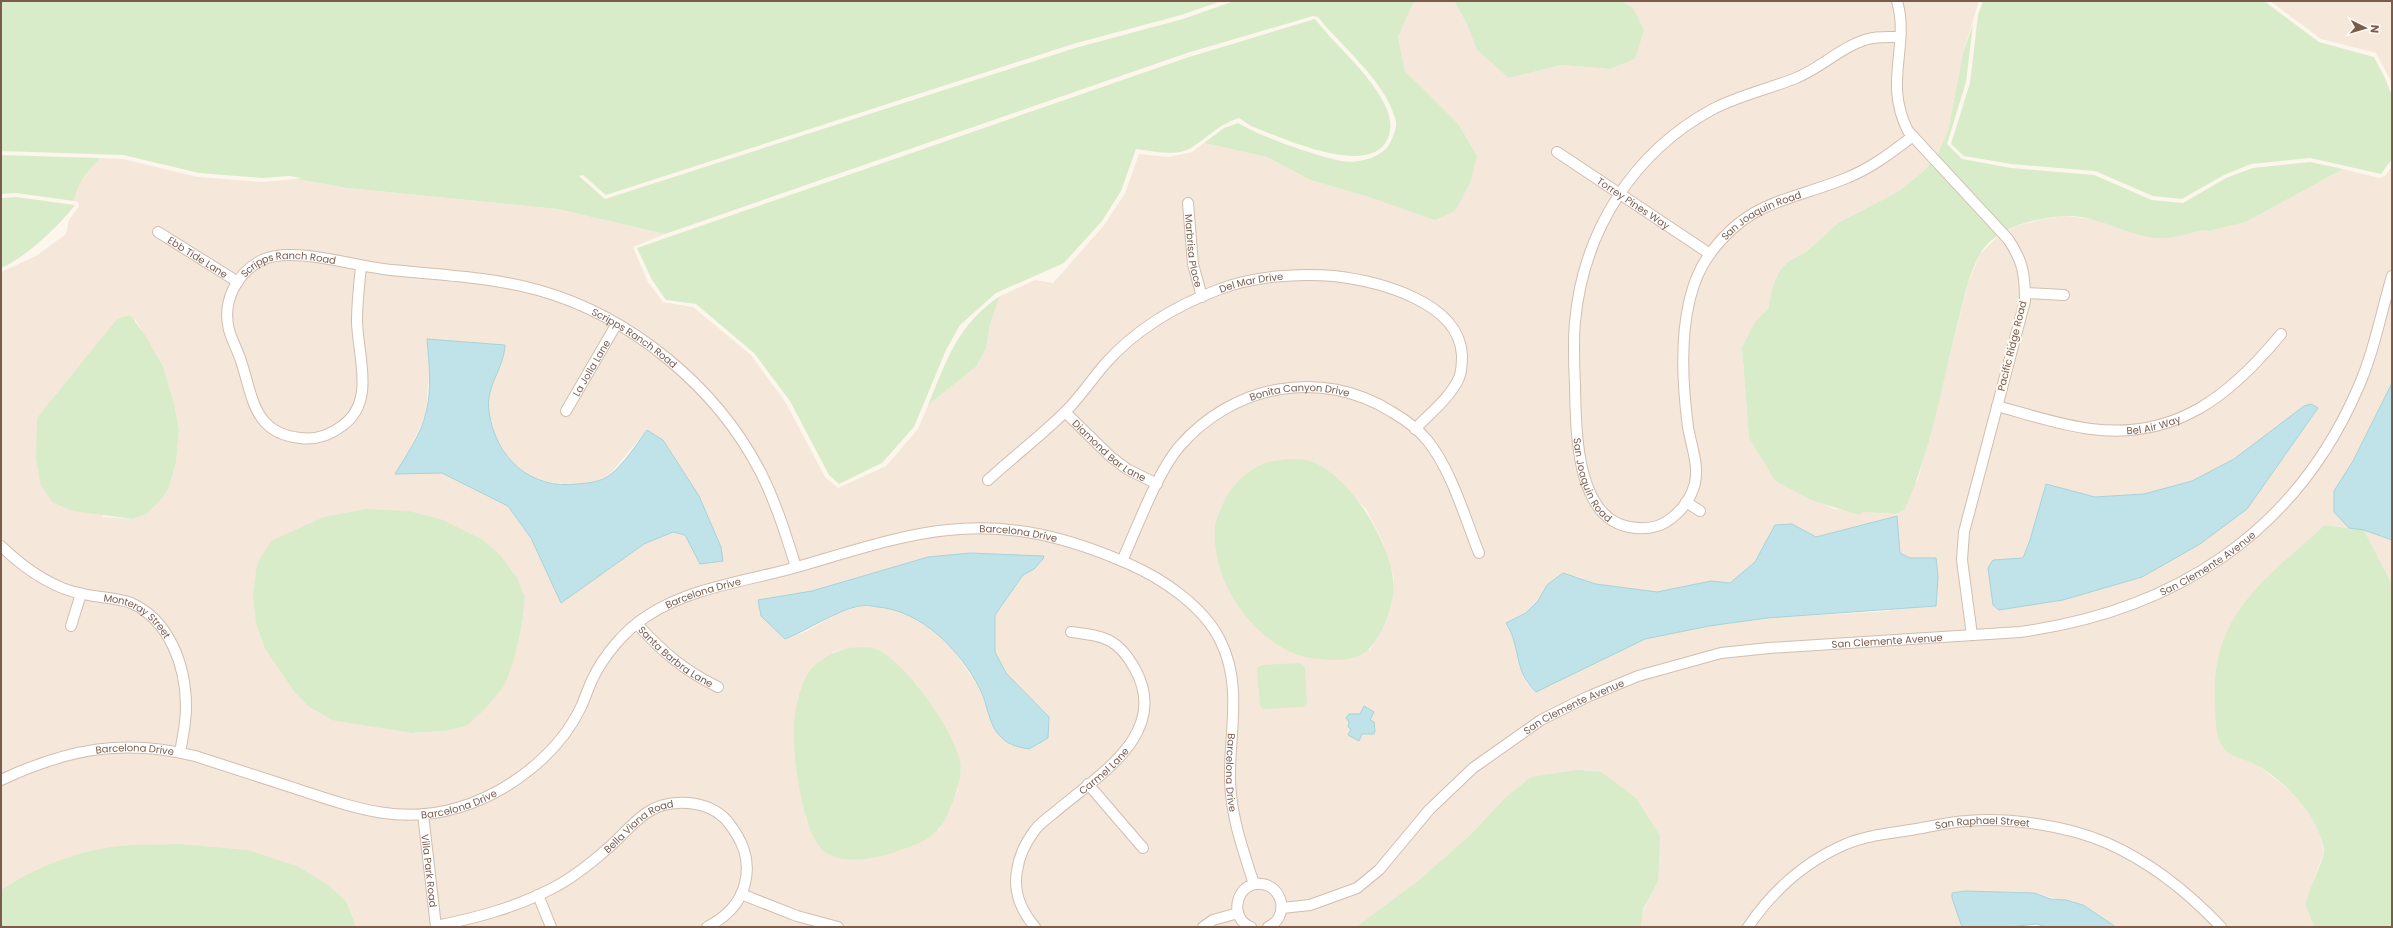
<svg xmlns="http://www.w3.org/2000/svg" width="2393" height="928" viewBox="0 0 2393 928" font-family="Poppins,sans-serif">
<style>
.residential{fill:#f5e8da;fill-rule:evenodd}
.green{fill:#d8ecc9}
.water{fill:#bfe3e8;stroke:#a5d3da}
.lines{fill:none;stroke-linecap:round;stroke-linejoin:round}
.street-casing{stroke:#d1beb0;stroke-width:12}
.street{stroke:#fff;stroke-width:10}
.labels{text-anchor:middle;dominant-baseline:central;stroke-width:4;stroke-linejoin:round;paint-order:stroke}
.street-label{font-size:10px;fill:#7a5c4d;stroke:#fffaf3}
</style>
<rect width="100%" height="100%" fill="#fdf6ec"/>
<path class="residential" d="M1418,1H1454L1467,24L1509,78L1562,65L1609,69L1633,8L1622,1H1979L1963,53L1948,131L1937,155L1926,169L1899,191L1838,223L1806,252L1789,261L1780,270L1773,285L1768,309L1755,323L1742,347L1749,438L1775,481L1834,509L1888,514L1918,480L1968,284L1980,254L1999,235L2017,226L2043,219L2066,216L2093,219L2137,234L2162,238L2203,230L2209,231L2246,222L2343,169L2380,178L2385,176L2392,167V383L2353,461L2334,491V512L2349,528L2325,525L2225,750L2254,763L2291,791L2307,808L2318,828L2324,852L2305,904L2314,927H2116L2083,905L2034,893L1960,925L1962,927H1641L1643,910L1658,882L1505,798L1470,835L1419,880L1356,927H356L347,901L118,846L70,857L15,881L1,890V272L36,256L66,234L69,220L79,206L78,202L74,201L76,188L91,167L101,158L123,159L198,177L262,182L296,179L347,188L557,209L665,234L633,247L648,282L663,302L693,307L751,355L786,403L825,477L838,488L886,466L918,429L928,405L976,367L986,349L990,324L1000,296L1035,280L1053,283L1105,224L1125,193L1139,154L1169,157L1192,152L1204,143L1267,157L1310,180L1372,198L1427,94L1405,71L1398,37L1413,4ZM135,319L163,366L174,403L179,429L176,463L169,487L147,514L132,519L102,517ZM427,339L500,364L489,391V412L496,437L510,461L536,480L571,485L595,482L610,474L647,430L700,564L685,535L673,532L644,544L561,603L531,538L508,506L442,473L395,474L409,451L426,414L429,372ZM2304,406L2318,408L2247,509L1993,605V560L2022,559L2030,540L2046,484L2095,497L2144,494L2192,481L2234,459ZM1329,473L1366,509L1382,540L1394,578L1391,607L1378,637L1369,651ZM1896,516L1900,553L1910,558H1935L1938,577L1889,611L1767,618L1709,626L1645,639L1536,692L1526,683L1518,663L1513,635L1506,623L1526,613L1538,601L1547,585L1576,576L1596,584L1657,592L1711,581L1730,583L1755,562L1765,545L1792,524L1816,537ZM483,540L501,557L518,579L525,597L522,626L514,660L466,726L445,731L411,733L376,727L293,690L265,649L256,624L257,564L267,550ZM970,553L1043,556L1034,569L1023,575L995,615V652L1006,673L1024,691L1012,746L1001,738L990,718L980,689L952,648L928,627L906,613L889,608L861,606L836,614L807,631L785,639L758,601L812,591L928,557ZM848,648L875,649L917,685L942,721L956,748L958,790L939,830L806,820L797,770L794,725L833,652Z
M2270,1H2392V83L2376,53L2321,39Z
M2364,530L2392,540V584L2390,580Z"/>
<path class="green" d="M1,1H1222L1181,15L1073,44L606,195L583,175L579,176L605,199L1075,48L1183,19L1234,1H1418L1413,4L1398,37L1405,71L1458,124L1477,156L1470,183L1455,211L1435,220L1372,198L1310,180L1267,157L1204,143L1224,128L1238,123C1261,137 1314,155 1341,161C1357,164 1384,158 1391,141C1394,134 1398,126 1395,118C1384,80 1342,47 1318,17L1313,16L1187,53L665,234L557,209L347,188L296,179L302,178L289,176L262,178L199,173L123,155L1,151Z
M1454,1H1622L1633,8L1644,30L1635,59L1609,69L1562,65L1509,78L1477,50L1467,24Z
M1983,1H2264L2319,42L2374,57L2385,78L2392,96V159L2381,174L2310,158L2251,164L2224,175L2182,199L2153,196L2095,171L2011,164L1964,156L1951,144L1970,83L1978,15Z
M1315,19C1335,45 1363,67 1380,96C1388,110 1394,122 1388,138C1371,180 1280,137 1251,126L1239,118C1216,126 1210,136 1191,148C1176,157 1153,151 1136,149L1121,191L1102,221L1064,263L996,293L960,325L946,350L914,427L882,463L839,484L829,475L790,401L754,353L696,304L666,300L652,280L637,248L1189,57Z
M1973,24L1966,82L1947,144L1962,159L2011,168L2094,175L2152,200L2183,203L2226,178L2253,168L2310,162L2343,169L2246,222L2209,231L2203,230C2190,233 2175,238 2162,238C2128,238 2099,214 2065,216C2035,218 1996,227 1980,254C1968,275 1963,303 1957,326C1941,388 1931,451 1905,509L1895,514L1862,512L1859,515L1814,501L1775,481L1749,438L1742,347L1755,322L1768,309L1773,285L1780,270L1789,261L1806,252L1838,223L1899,191L1926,169L1937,155L1948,131L1963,53Z
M1,155L99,158L100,159C87,170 77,184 74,201L16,193L1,194Z
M16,197L75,205C60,225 24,259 1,268V198Z
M1000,296L990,324L986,349L976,367L928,405C947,360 957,325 1000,296Z
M130,315L145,335L163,366L174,403L179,429L176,463L169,487L163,497L147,514L132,519L73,511L52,502L40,483L36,458L37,418L117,319Z
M1289,459C1295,459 1301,459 1307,460C1347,471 1388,538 1393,578C1396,599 1386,626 1374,643C1364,657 1351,660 1335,660C1322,660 1305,658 1293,653C1247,633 1211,578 1215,527C1215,520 1220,511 1223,504C1230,487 1247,470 1265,463C1272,461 1281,460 1289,459Z
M366,509L409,511L443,520L483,540L501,556L518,579L525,597L522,626L514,660L504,686L485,709L466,726L445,731L411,733L332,720L308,706L293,690L265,649L256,624L253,595L257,564L271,541L324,517Z
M2325,525L2364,530L2392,584V927H2314L2305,904C2310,887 2319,870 2324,853C2325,849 2322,843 2321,839C2313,809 2281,778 2254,764C2246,759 2231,757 2225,750C2214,737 2216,719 2215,703C2210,614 2266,579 2325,525Z
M848,648C856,648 868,646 876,649C905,661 954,730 960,761C963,778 955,797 948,813C938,838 919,844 895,852C874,859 844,865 825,852C802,836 792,752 794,725C795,710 799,689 807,675C816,660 832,652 848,648Z
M1300,663L1305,667L1307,703L1303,707L1264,709L1260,706L1257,668L1262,665Z
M1576,770L1601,772L1636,798L1660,836L1658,882L1643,909L1641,927H1356L1419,880L1470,835L1505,798L1531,777Z
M178,844L248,850L297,866L328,885L347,902L356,927H1V890C34,868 79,850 119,846C138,844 158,845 178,844Z"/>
<path class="water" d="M427,339L505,345C504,369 485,386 489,412C496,458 530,490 578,484C589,483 600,482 610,475C624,464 636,445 647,430L663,440L699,496L721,547L723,561L700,564L685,535L673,532L644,544L561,603L531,538L508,506L442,473L395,474C406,456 421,434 426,413C432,389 429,363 427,339Z
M2392,383V540L2364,530L2349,528L2334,512V491L2353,461Z
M2311,404L2318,408L2247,509L2200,544L2142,577L2063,600L1999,610L1993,605L1988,568L1993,560L2023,558L2030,540L2046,484L2095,497L2144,494L2192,481L2234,459L2304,406Z
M1897,516L1900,553L1910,558H1936L1938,577L1936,606L1767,618L1709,626L1645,639L1536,692C1512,669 1522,648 1506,623L1526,613L1538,601L1547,585L1563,573L1596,584L1657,592L1711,581L1730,583L1755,562L1775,525L1792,524L1816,537Z
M970,553L1044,556L1043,559L1034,569L1023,575L995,615V652L1006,673L1049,717L1048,738L1029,749C1019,747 1010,746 1002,738C988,726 988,704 980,689C960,650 922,611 878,607C872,606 865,605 859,606C833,612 810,629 785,639L761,616L758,600L812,591L928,557Z
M1364,706L1374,712L1370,720L1374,722L1375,731L1374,734H1362L1359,741L1348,735L1351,729L1348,727L1349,722L1346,718L1349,714H1360Z
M1965,891L2034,893L2051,899L2066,900L2083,905L2116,927H2048L2036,924L2009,927H1962L1952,898V893Z"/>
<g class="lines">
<defs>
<g id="street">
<path d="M1897,1C1910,46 1883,82 1908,131L2008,239C2023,261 2025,274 2025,301L1964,532L1962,560L1972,635"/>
<path id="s1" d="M1899,37C1889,37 1878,36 1868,39C1842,46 1821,68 1796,78C1769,89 1740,95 1713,109C1633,152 1583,232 1575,322C1573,343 1574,364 1575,385C1576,428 1575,517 1629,527C1641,529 1655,529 1666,522C1680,513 1691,499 1695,483C1699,465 1691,445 1688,427C1681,374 1677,300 1709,255C1749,200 1786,202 1844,179C1870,169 1891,153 1913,136"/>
<path id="s2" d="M1557,152L1710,254"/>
<path id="s3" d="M1188,203L1193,264L1202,297"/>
<path id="s4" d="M158,232L238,282"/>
<path id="s5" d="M361,267C359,285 357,304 357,322C358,357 376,402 342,426C330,435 315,440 300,438C253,433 253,397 241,361C238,351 232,341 229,330C222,302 236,273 262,260C290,246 351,265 383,269C435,275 487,276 538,290C631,316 717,387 761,473C776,503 786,535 796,567"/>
<path d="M2025,293L2064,295"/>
<path id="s6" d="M1997,406C2027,414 2059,425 2091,429C2176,440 2231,395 2281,334"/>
<path id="s7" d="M566,411L616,325"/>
<path id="s8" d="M1065,412L1111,457L1127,469L1157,484"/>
<path id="s9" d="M988,480C1013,457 1042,435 1066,411C1081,396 1092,379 1105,364C1136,329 1177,305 1220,289C1254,276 1297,273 1334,276C1377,281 1459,301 1462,355C1462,362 1462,371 1459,378C1450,398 1430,413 1415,429"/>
<path d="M1686,502L1700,511"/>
<path id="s10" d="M1,546C24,568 51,588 83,594C99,598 115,597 131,603C170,620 186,667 186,707C186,722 183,737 180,752"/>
<path id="s11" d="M1122,561C1137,528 1157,473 1179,447C1232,385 1321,367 1392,412C1404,419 1418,429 1427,440C1451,469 1465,518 1479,553"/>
<path id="s12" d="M637,624C663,652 683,670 718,687"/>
<path d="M71,626L81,594"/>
<path id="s13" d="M1,780C67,749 124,738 195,756C229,767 263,778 297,789C352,807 399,825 457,808C508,793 558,755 581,707C585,698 588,689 592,680C604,655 624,631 647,616C686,590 738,582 782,571C835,557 895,535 948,530C1013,523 1070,538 1129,564C1163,579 1203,606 1220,640C1243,685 1229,733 1230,780C1231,817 1243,850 1254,884"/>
<path d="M1088,784L1143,848"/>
<path id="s14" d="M423,814L436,927"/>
<path d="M741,894L797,916L838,927"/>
<path d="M538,895L551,927"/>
<path id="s15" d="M1282,908L1310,905L1357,888L1379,870L1429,810L1473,768L1541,720L1587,697L1638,676L1721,653L1769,648L2020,632C2173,611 2295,534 2358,388C2374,352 2381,313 2392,276"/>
<path id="s16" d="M436,926C476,918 514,908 551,889C571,879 590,864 607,849C620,838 631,824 645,814C668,797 709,799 728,822C742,840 751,859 745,883C741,903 725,918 707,927"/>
<path id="s17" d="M1035,927C1022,912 1013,892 1017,871C1019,856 1025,843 1035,830C1040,823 1048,818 1055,812C1097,776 1171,734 1135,669C1118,638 1104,636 1071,632"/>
<path d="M1203,927L1213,920L1238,913"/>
<path d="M1251,927C1227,918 1237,880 1262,884C1284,887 1289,918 1268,927"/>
<path id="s18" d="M1748,927C1773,890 1804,862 1846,844C1866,836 1889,833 1910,830C1929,827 1948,822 1967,821C2009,817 2068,826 2107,843C2150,862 2189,893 2221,927"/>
</g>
</defs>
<use href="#street" class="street-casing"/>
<use href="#street" class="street"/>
</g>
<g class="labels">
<g class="street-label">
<text stroke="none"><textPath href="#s2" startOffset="92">Torrey Pines Way</textPath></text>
<text stroke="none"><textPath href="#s1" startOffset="1082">San Joaquin Road</textPath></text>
<text stroke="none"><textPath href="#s3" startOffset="48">Marbrisa Place</textPath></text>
<text stroke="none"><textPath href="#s4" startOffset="47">Ebb Tide Lane</textPath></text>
<text stroke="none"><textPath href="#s5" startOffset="458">Scripps Ranch Road</textPath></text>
<text stroke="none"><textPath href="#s9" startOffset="336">Del Mar Drive</textPath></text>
<text stroke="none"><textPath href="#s5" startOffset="821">Scripps Ranch Road</textPath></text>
<text transform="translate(2012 346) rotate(-76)">Pacific Ridge Road</text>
<text stroke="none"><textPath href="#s7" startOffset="50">La Jolla Lane</textPath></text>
<text stroke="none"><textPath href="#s11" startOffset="266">Bonita Canyon Drive</textPath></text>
<text stroke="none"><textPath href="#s6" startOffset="160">Bel Air Way</textPath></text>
<text stroke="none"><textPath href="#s8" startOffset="59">Diamond Bar Lane</textPath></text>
<text stroke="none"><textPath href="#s1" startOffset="628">San Joaquin Road</textPath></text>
<text stroke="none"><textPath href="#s13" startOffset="1135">Barcelona Drive</textPath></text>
<text stroke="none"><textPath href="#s15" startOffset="1023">San Clemente Avenue</textPath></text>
<text stroke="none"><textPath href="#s13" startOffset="811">Barcelona Drive</textPath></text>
<text stroke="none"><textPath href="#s10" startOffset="157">Monteray Street</textPath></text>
<text stroke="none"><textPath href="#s15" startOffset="688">San Clemente Avenue</textPath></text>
<text stroke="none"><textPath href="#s12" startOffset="51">Santa Barbra Lane</textPath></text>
<text stroke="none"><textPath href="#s15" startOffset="364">San Clemente Avenue</textPath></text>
<text stroke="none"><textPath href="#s13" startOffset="139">Barcelona Drive</textPath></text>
<text stroke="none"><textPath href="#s17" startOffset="197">Carmel Lane</textPath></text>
<text stroke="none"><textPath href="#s13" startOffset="1506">Barcelona Drive</textPath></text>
<text stroke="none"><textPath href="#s13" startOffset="474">Barcelona Drive</textPath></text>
<text stroke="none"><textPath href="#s18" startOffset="269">San Raphael Street</textPath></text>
<text stroke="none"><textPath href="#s16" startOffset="230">Bella Viana Road</textPath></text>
<text stroke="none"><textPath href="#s14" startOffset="57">Villa Park Road</textPath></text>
</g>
</g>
<rect width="2393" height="928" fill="none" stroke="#7a5c4d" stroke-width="4"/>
<g transform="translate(2365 28) rotate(95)" stroke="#fffaf3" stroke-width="3" paint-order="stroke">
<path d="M0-3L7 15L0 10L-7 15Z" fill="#7a5c4d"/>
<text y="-6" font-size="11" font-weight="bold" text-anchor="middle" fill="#7a5c4d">N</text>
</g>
</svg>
